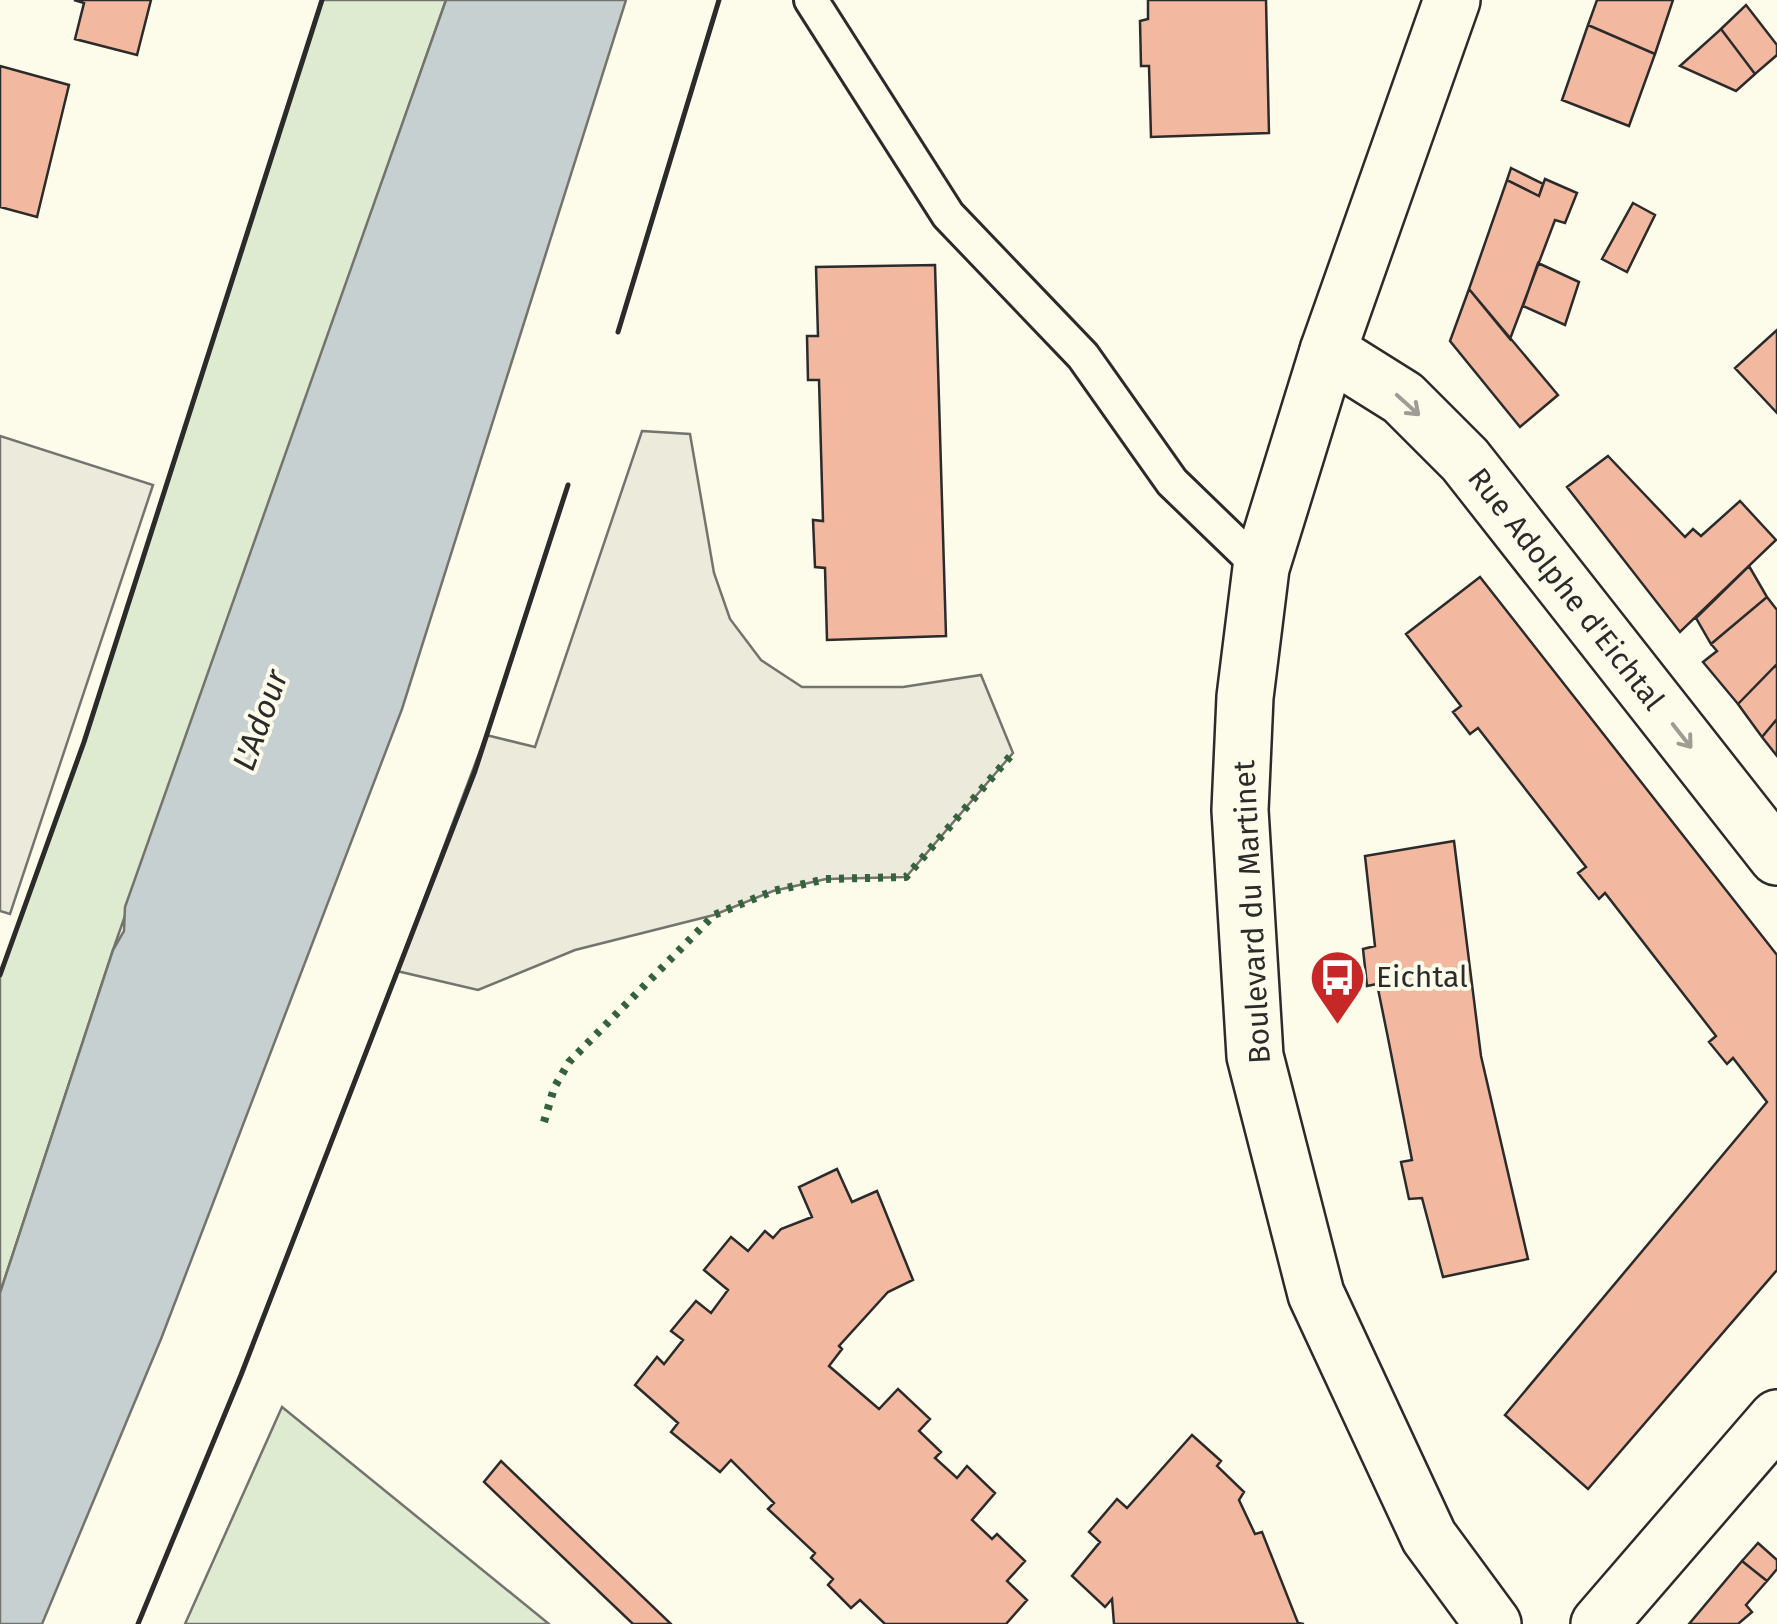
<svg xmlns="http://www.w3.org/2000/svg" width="1777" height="1624" viewBox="0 0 1777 1624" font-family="'Fira Sans',sans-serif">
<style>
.green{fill:#deebd1;stroke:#74746e;stroke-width:2.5}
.parking{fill:#eceadb;stroke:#74746e;stroke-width:2.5}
.water{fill:#c7d0d0;stroke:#74746e;stroke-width:2.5}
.building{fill:#f2b8a0;stroke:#2b2b2b;stroke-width:2.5}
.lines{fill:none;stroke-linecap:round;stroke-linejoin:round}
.service-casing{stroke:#2b2b2b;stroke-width:38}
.minor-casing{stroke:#2b2b2b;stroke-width:60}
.primary-casing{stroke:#2b2b2b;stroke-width:60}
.service{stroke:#fdfbea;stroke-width:32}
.minor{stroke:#fdfbea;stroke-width:55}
.primary{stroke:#fdfbea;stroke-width:55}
.hedge{stroke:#34623c;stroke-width:8;stroke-dasharray:5 8;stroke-linecap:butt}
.wall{stroke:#2b2b2b;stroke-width:5}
.oneway{stroke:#9e9d94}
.labels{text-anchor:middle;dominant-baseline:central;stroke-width:8;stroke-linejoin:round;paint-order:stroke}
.street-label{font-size:30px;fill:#2b2b2b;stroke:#fdfbea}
.poi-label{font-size:30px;fill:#2b2b2b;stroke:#fdfbea;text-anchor:start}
.water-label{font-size:32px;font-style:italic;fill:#2b2b2b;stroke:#fdfbea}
</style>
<rect width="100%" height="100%" fill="#fdfbea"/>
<path class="green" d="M322,0H446L113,950L0,1293V975L84,742Z
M282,1407L549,1624H185Z"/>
<path class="parking" d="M642,431L690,434L714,573L730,619L761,660L802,687H903L981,675L1013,753L906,877L826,879L773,891L714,915L575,950L478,990L397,971L486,735L535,747Z
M0,436L153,485L10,914L0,911Z"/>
<path class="water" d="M446,0H626L402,709L161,1339L42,1624H0V1293L113,950L124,931L125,907Z"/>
<path class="building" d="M74,0H151L137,55L75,39L84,3Z
M1148,0H1266L1269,133L1151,137L1149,66H1141L1140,21L1148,19Z
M1597,0H1673L1655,54L1588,25Z
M1746,5L1777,45V55L1755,74L1721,29Z
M1588,25L1655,54L1629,126L1562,100Z
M1721,29L1755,74L1736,91L1680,66Z
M0,66L69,85L37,217L0,207Z
M1511,168L1543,184L1539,196L1507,180Z
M1545,179L1577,193L1565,223L1555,220L1510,339L1469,289L1507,180L1539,196Z
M1633,203L1655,215L1627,272L1602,259Z
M1538,263L1579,282L1565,325L1523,306Z
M935,265L946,636L827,640L825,568L815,567L813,520L823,521L819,380H808L807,336H818L816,267Z
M1469,289L1558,395L1520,427L1450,341Z
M1777,330V413L1735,368Z
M1608,456L1685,537L1693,529L1701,536L1740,501L1776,540L1680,632L1567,487Z
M1749,566L1767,597L1711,644L1696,618Z
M1480,577L1777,955V1270L1588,1489L1505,1415L1767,1102L1733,1058L1727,1064L1709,1042L1716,1036L1605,893L1599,899L1578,873L1586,867L1478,728L1470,734L1453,712L1461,706L1406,634Z
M1767,597L1777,610V664L1738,704L1703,662L1717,651L1711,644Z
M1777,664V719L1762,737L1738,704Z
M1777,719V756L1762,737Z
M1454,841L1481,1056L1528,1259L1443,1277L1422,1198L1409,1199L1401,1162L1412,1160L1388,1038L1377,984L1367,986L1363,949L1375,946L1365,856Z
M837,1169L852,1202L877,1191L913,1280L888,1292L839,1346L842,1349L829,1366L879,1409L898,1389L930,1419L919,1431L941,1452L935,1458L957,1478L967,1466L995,1493L972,1520L992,1539L997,1534L1025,1561L1007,1581L1027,1600L1006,1624H885L860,1600L851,1608L828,1585L833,1579L811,1558L815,1553L768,1509L774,1503L731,1460L720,1472L671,1432L678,1423L635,1385L657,1357L664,1364L683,1340L671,1331L696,1301L711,1313L728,1290L704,1270L731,1237L748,1251L765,1231L773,1238L781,1229L812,1217L799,1187Z
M1192,1435L1221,1461L1217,1466L1244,1492L1239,1500L1255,1534L1262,1532L1298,1623L1304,1624H1114L1112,1599L1105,1607L1072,1576L1100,1542L1089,1532L1117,1499L1127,1508Z
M501,1461L671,1624H633L484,1482Z
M1758,1543L1777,1560V1569L1767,1581L1742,1561Z
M1742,1561L1767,1581L1746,1605L1752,1612L1738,1624H1689Z"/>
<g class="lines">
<defs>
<path id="service" d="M811,0L948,215L1083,356L1172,482L1261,568"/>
<path id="minor" d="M1328,351L1403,398L1465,460L1777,857
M1599,1624L1777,1418"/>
<path id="primary" d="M1452,0L1328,351L1261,568L1245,697L1240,810L1255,1056L1316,1294L1429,1537L1493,1624"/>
</defs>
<use href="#service" class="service-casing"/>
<use href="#minor" class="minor-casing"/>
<use href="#primary" class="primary-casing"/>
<use href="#service" class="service"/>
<use href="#minor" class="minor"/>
<use href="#primary" class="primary"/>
<path class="hedge" d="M544,1122L554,1088L569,1062L714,915L773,891L826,879L906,877L1013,753"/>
<path class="wall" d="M618,332L719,0
M0,975L84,742L322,0
M138,1624L241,1375L475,771L568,485"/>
</g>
<defs><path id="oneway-shaft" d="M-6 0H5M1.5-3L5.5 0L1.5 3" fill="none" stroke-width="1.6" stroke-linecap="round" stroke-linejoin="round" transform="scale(2.5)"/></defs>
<g class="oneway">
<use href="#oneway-shaft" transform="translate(1408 405) rotate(42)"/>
<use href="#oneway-shaft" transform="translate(1682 736) rotate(52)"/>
</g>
<defs>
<symbol id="bus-pin" viewBox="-11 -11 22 30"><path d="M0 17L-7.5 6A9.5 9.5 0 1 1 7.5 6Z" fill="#c62828" stroke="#fdfbea"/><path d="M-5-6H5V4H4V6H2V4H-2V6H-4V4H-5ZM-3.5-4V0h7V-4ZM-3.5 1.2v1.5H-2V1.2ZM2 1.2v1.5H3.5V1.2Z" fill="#fff"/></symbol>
</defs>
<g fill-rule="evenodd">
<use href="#bus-pin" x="1306" y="946" width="63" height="86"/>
</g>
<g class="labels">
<g class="street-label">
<text transform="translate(1566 589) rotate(52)">Rue Adolphe d'Eichtal</text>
<text transform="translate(1252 912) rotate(-93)">Boulevard du Martinet</text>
</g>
<g class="poi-label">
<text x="1376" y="977">Eichtal</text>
</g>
<g class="water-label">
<text transform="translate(260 720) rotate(-70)">L'Adour</text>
</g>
</g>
</svg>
